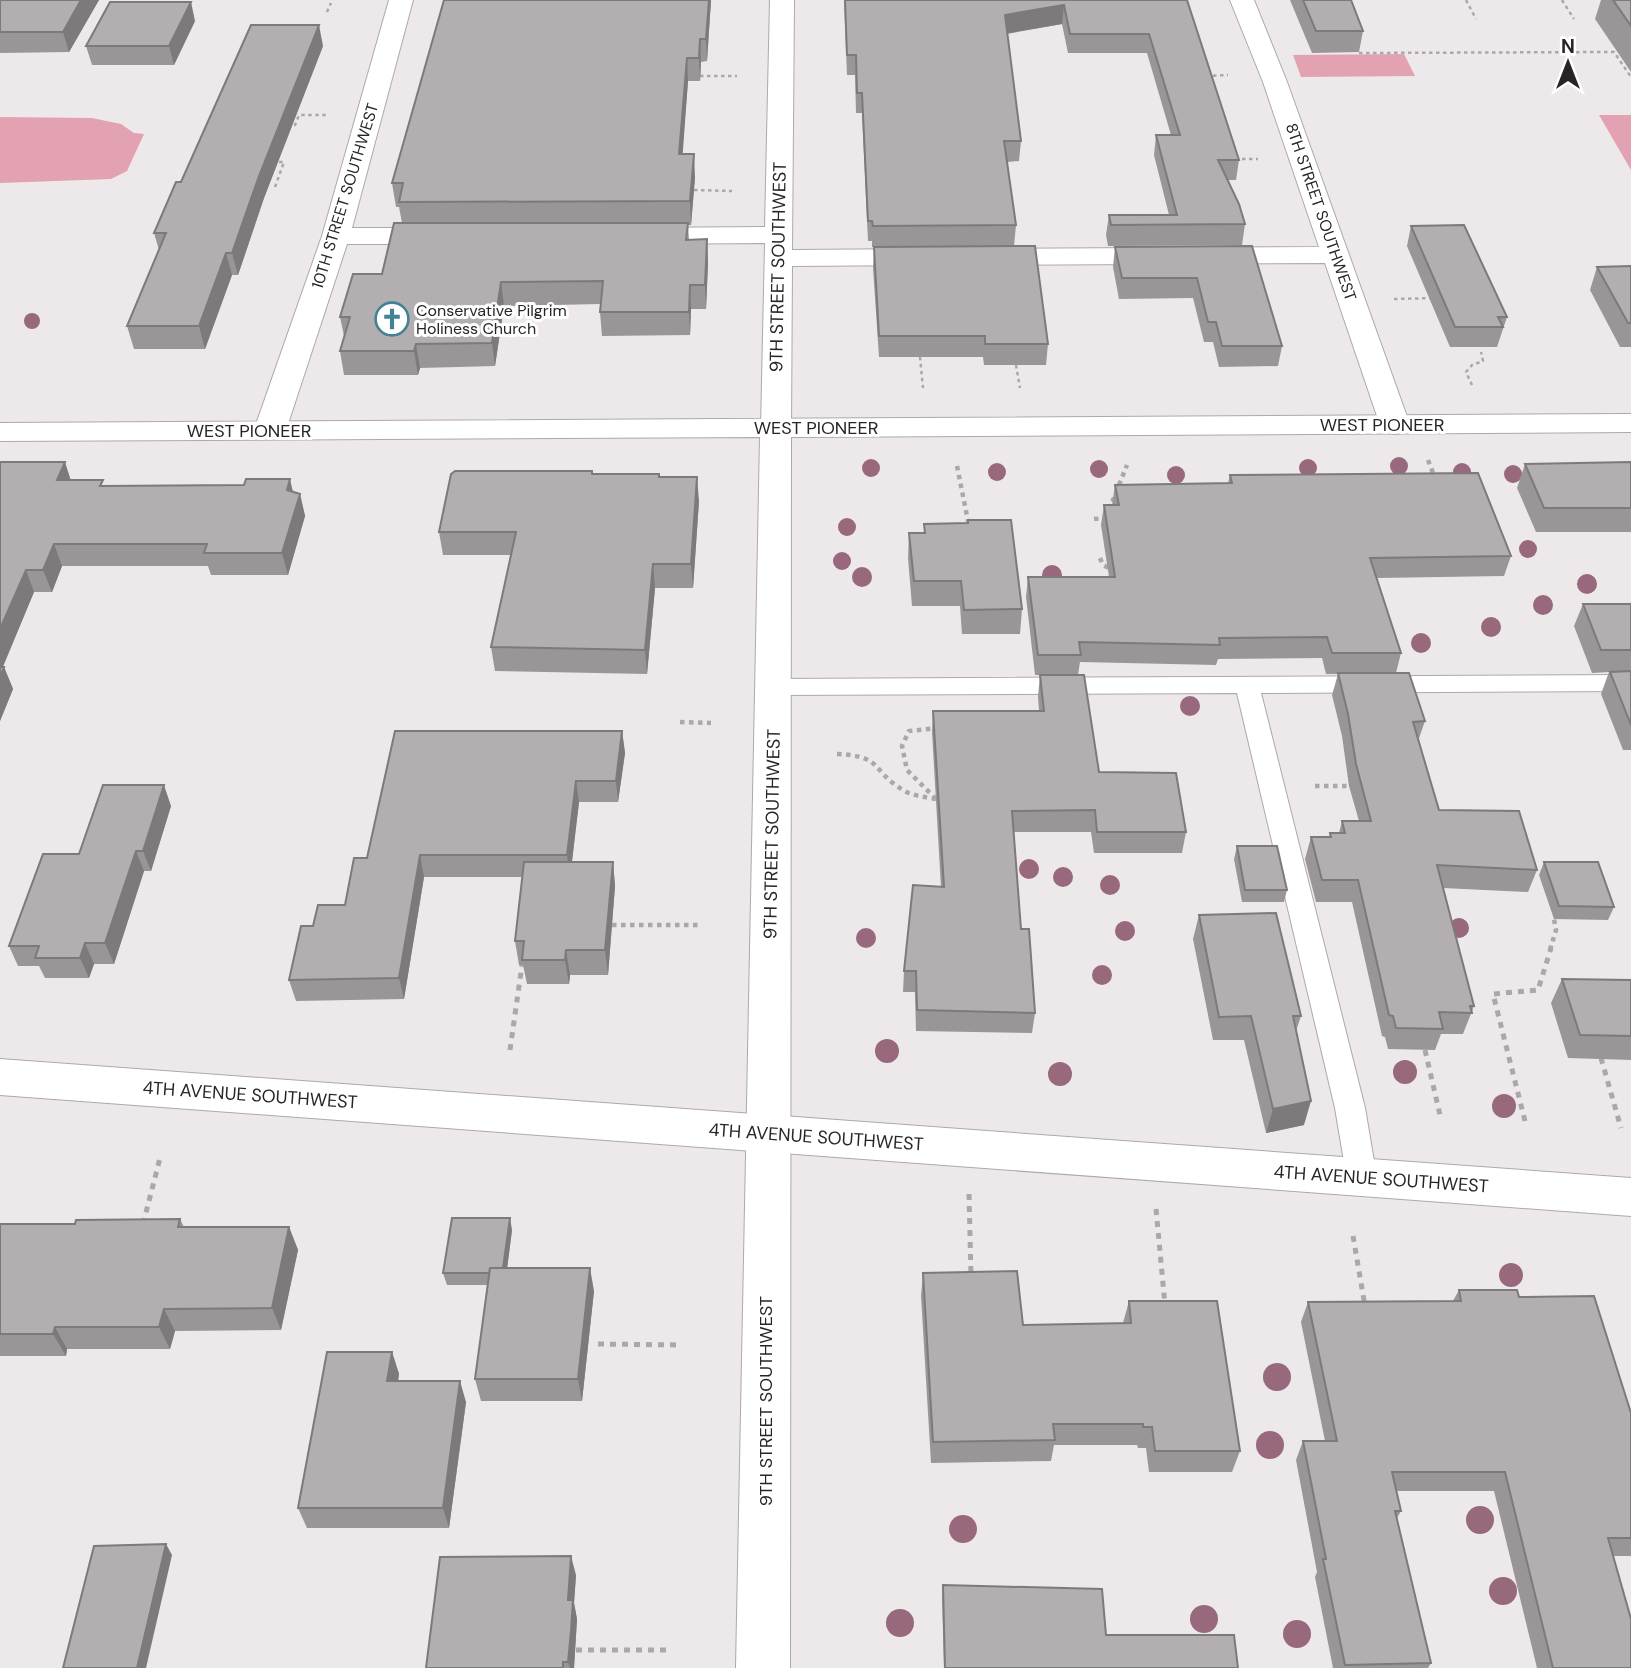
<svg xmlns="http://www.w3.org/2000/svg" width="1631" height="1668" viewBox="0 0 1631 1668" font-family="'DM Sans',sans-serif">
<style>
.green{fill:#e2a2b1}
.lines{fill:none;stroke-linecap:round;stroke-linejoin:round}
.lane-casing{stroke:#ada9aa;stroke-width:2}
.street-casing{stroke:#ada9aa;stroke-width:2}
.secondary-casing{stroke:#ada9aa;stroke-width:2}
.path-far2{stroke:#aca8a9;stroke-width:2.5;stroke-dasharray:3.5 3.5;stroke-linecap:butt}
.path-far1{stroke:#aca8a9;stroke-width:4.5;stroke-dasharray:4.5 4.5;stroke-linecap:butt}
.path{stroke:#aca8a9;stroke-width:5;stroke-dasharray:6 6;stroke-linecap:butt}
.lane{fill:#fff;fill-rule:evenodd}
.street{fill:#fff;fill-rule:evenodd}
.secondary{fill:#fff;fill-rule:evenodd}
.tree{fill:#98687c}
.wall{fill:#9a9697}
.shaded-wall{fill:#7d7a7b}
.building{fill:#b3afb0;stroke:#7d7a7b;stroke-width:2}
.labels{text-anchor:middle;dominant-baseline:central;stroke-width:6;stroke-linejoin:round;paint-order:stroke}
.far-street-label{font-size:16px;fill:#272525;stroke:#fff}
.far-poi-label{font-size:16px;fill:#272525;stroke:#fff;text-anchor:start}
.street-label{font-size:18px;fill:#272525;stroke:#fff}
</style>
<rect width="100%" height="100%" fill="#ede8e9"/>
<path class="green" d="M1404,54L1415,76L1301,77L1293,55Z
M1599,115H1631V170Z
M0,117L92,118L121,124L134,133L144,134L127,171L111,179L0,183Z"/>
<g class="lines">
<defs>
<path id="lane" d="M1631,675V691L1261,693L1365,1108L1377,1179L1373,1188L1362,1192L1351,1188L1347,1179L1335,1108L1237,693L774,695L765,693L762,687L765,681L774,679Z"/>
<path id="street" d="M389,0H413L352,228H443L453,230L457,236L453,242L443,244H347L286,430L281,437L270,439L259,437L254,430L322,236Z
M770,0H794L792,250L924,249L934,251L938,257L934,263L924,265L792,266L791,428L787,435L776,437L765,435L761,428L765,243L636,244L626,242L622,236L626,230L636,228L765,227Z
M1230,0H1254L1287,82L1410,425L1406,432L1395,434L1384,432L1380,425L1325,263L985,265L975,263L971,257L975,251L985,249L1319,247L1263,82Z
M0,1059L1631,1178V1216L0,1095Z"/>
<path id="secondary" d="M1631,414V432L791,437L790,1668H736L760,437L0,441V423Z"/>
</defs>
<use href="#lane" class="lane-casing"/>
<use href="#street" class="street-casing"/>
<use href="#secondary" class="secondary-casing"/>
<path class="path-far2" d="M1466,0L1476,19
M1562,0L1574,19
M327,12L331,3
M1359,53L1614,52L1631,77
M700,76H737
M1206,76L1228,75
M287,125H295L299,115H326
M1235,159H1258
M275,187L284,162H277
M694,190L732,191
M1394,299L1434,298
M920,357L923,388
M1016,365L1020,388
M1472,385L1466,372L1472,365L1483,361L1481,352"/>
<path class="path-far1" d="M1428,460L1435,478
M957,466L969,526
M1109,510L1127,465
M1094,519L1106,518
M1100,558L1103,565L1111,569
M680,722L711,723
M837,754C884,756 871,771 903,790C912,796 926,797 936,799
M1315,786H1349
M936,799L907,770L902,746L909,731L937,728
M612,925H701
M1550,950L1556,930L1554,919"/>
<path class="path" d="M510,1050L522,965
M1425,1050L1440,1115
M1601,1058L1621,1128
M1525,1121L1493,994L1538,990L1551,948
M969,1194L971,1276
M1156,1209L1165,1305
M143,1224L160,1158
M1353,1236L1365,1306
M598,1344L682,1345
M576,1650H670"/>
<use href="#lane" class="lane"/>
<use href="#street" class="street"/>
<use href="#secondary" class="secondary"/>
</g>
<g class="tree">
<circle cx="32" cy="321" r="8"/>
<circle cx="1399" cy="466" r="9"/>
<circle cx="871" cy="468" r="9"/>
<circle cx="1308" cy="468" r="9"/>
<circle cx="1099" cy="469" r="9"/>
<circle cx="997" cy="472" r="9"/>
<circle cx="1462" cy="472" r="9"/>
<circle cx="1513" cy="474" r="9"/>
<circle cx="1176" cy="475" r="9"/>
<circle cx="847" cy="527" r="9"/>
<circle cx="1528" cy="549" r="9"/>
<circle cx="842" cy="561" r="9"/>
<circle cx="1052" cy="575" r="10"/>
<circle cx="862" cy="577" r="10"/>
<circle cx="1587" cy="584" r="10"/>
<circle cx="1543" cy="605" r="10"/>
<circle cx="1491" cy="627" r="10"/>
<circle cx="1421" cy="643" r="10"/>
<circle cx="1190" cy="706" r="10"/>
<circle cx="1029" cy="869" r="10"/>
<circle cx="1063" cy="877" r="10"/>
<circle cx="1110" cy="885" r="10"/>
<circle cx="1459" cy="928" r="10"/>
<circle cx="1125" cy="931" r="10"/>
<circle cx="866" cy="938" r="10"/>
<circle cx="1102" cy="975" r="10"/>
<circle cx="887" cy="1051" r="12"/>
<circle cx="1405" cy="1072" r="12"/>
<circle cx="1060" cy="1074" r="12"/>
<circle cx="1504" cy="1106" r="12"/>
<circle cx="1511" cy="1275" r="12"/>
<circle cx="1277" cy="1377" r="14"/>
<circle cx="1270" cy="1445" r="14"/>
<circle cx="1480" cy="1520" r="14"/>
<circle cx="963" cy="1529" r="14"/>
<circle cx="1503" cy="1591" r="14"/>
<circle cx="1204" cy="1619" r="14"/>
<circle cx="900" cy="1623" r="14"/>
<circle cx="1297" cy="1634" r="14"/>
</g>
<path class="wall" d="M0,0H99L69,52L0,53Z
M444,0H711L707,61L701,62L700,81H688L682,154L695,177L691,225H688L689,240L707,239L708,263L706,309H691L690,335L602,336L600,312L601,304L504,306L495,366L420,368L418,375H344L340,351L344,336L340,317L382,274L402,223L399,207H396L392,183Z
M844,0H1187L1239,160L1236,180H1228L1245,224L1242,245L1108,246L1106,235L1109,215H1169L1154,155L1156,135H1171L1147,53H1068L1062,24L1007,34L1021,141L1019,161L1007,162L1016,225L1014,246L872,247V241H868L862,113H856L855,75H847Z
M1290,0H1351L1363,31L1359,52L1312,53Z
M1601,0H1631V72L1595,19Z
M195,21L174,65H92L86,46Z
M323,46L264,198L238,275H232L205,349H134L127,326L159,250L154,233Z
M1411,226L1507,317L1497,347H1450L1407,246Z
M1252,246L1282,346L1278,366L1219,367L1213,342H1204L1193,298L1119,299L1113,267L1115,247Z
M874,247L1048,344L1046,365H984L983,357H879L873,268Z
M1631,266V347H1620L1590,290L1597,267Z
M0,462L71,480L105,486L293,492L300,494L305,516L288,575H211L208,566H62L52,592H34L3,667H4L13,689L0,721Z
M1631,462V532H1536L1517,488L1525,464Z
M593,474L659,477L699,501L693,588H655L647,674L495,671L491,647L511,555H443L439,532Z
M1230,475L1511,556L1504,576L1377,578L1401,653L1396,673L1425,721L1418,741L1439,810L1537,870L1528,892L1443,888L1474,1006L1463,1034H1441L1435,1050L1388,1049L1385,1037L1382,1036L1352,902H1316L1305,859L1311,837H1329L1330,833H1339L1342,821H1359L1349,786L1342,736L1332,695L1338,674H1326L1322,658L1218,659L1216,665L1080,662L1078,675H1035L1026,597L1028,577H1109L1101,525L1104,505H1112L1115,485L1228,483Z
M968,520L1022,609L1020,634H962L960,606H912L908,558L909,533H924V524L968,523Z
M1583,604H1631V750H1623L1601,694L1609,672L1592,673L1574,626Z
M1040,675L1099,772L1186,832L1182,853H1094L1091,832H1013L1021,929L1035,1013L1032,1033L916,1031L915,992H903L904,971L941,887L932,732L933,711H1039L1038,696Z
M622,731L625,753L618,802H579L572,862H613L615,886L608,975H570L569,984H527L523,965H519L515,941L522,877H424L404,999L296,1001L289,980L313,926L345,905L367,858Z
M171,806L151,871H144L114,964H94L89,978H45L39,966H18L9,946L79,854Z
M1237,846L1287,890L1284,902H1242L1234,859Z
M1544,862L1614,907L1608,920L1554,919L1539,875Z
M1199,915L1301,1016L1296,1031L1304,1125L1266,1133L1244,1040H1213L1193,939Z
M1562,979L1631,980V1060L1568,1058L1551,1003Z
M180,1219L184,1227H289L298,1250L281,1330L175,1331L170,1349H67L66,1356H0V1224H75Z
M512,1230L507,1268L594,1291L582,1401H481L475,1379L488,1285H447L443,1273Z
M923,1273L1023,1325L1123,1323L1129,1301L1240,1451L1232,1472H1149L1146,1448H1138L1137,1445H1054L1051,1461L931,1463L921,1296Z
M1459,1290L1519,1297L1631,1413V1556H1613L1631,1668H1537L1494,1491H1396L1401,1511L1397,1518L1431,1663L1428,1668H1333L1315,1577L1317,1572L1296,1460L1303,1441H1325L1301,1322L1308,1302L1453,1301Z
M392,1352L399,1374L398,1381L466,1402L449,1528H307L298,1508Z
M576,1575L574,1603L577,1619L574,1668H426Z
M943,1585L1106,1635L1238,1668H944L942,1595Z"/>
<path class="shaded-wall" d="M81,0H99L69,52L63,32Z
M709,0H711L707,61L706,39Z
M191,2L195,21L174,65L169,46Z
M1064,5L1062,24L1003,34L1005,15Z
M319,25L323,46L264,198L238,275L232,253L259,176Z
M700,39L701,62L700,81L699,58Z
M687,58L688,81L681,177L679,154Z
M694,154L695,177L691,225L690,201Z
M707,239L708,263L706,309L705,285Z
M226,253L232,275L205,349L199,326Z
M501,282L504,306L495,366L492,343Z
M690,285L691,309L690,335L689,312Z
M416,344L420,368L418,375L414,351Z
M65,462L72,484L57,480Z
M697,477L699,501L693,588L691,564Z
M290,479L295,501L287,490Z
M300,494L305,516L288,575L282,553Z
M54,544L62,566L52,592L43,570Z
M653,564L655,588L647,674L645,650Z
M26,570L34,592L0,673V629Z
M4,667L13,689L0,721V677Z
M622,731L625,753L618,802L616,781Z
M576,781L579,802L570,877L567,855Z
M164,785L171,806L151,871L143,851Z
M136,851L144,871L114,964L105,943Z
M420,855L424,877L404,999L399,978Z
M613,862L615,886L608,975L605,950Z
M85,943L94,964L89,978L80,958Z
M566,950L570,975L569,984L565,960Z
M1311,1101L1304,1125L1266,1133L1273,1109Z
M510,1218L512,1230L505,1285L502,1273Z
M289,1227L298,1250L281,1330L272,1308Z
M590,1268L594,1291L582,1401L578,1379Z
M164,1309L175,1331L170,1349L159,1327Z
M55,1327L67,1349L66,1356L53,1334Z
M392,1352L399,1374L395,1402L387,1381Z
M460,1381L466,1402L449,1528L443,1508Z
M166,1544L172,1555L146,1668H137Z
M571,1556L576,1575L574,1603L577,1619L574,1668H570L568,1662V1600Z"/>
<path class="building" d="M0,0H81L63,32H0Z
M444,0H709L706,39H700L699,58H687L679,154H694L690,201L399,202L403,183H392Z
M845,0H1187L1239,160H1218L1239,204L1245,224L1111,225L1109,215H1177L1156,135H1180L1149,34H1070L1064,5L1005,15L1021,141H1004L1016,225L873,226L872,221H868L862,93H857L856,55H847Z
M1303,0H1351L1363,31H1316Z
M1613,0H1631V26Z
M110,2H191L169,46H86Z
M251,25H319L259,176L232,253H226L199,326H127L166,233H154L176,182H181Z
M394,223H688L686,240L707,239L705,285H690L689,312H600L603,281L501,282L492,343L416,344L414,351H340L350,317H340L353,274H382Z
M1464,225L1507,317H1498L1503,327H1455L1411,226Z
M1035,246L1048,344H985V336H879L874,247Z
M1252,246L1282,346H1222L1216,322H1208L1197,278H1122L1115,247Z
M1631,266V323H1628L1597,267Z
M0,462H65L57,480H103L100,486L244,485L246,479H290L287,490L300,494L282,553H204L207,544H54L43,570H26L0,629Z
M1631,462V508H1544L1525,464Z
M455,471H592V474H659V477H697L691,564H653L645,650L491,647L516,532H439L451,474Z
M1478,473L1511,556L1370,558L1401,653H1332L1327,637L1219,638L1220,645L1079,642L1081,655H1038L1028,577H1115L1104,505H1119L1115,485L1232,483L1230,475Z
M968,520H1011L1022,609L964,610L961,581H914L909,533H925L924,524L968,523Z
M1583,604H1631V650H1601Z
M0,667H4L0,677Z
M1631,671V725L1610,672Z
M1338,673H1409L1425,721L1413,722L1439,810L1519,811L1537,870L1437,865L1474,1006H1470L1472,1013L1439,1012L1443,1029L1396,1028L1393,1016L1389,1015L1358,880H1322L1311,837H1331L1330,833H1345L1342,821H1371L1356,764L1348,714Z
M1040,675H1084L1099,772L1176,773L1186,832H1097L1095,810L1012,811L1021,929H1029L1035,1013L917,1010L916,971H904L913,885L944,887L933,711H1044Z
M395,731H622L616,781H576L567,855H420L399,978L289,980L301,926H313L318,905H345L354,858H367Z
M103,785H164L143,851H136L105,943H85L80,958H35L39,946H9L43,854H79Z
M1237,846H1277L1287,890H1245Z
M524,862H613L605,950H566L565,960H522L524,941H515Z
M1544,862H1598L1614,907L1559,906Z
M1276,913L1301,1016H1293L1311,1101L1273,1109L1251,1016L1219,1017L1199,915Z
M1562,979L1631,980V1036L1580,1035Z
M452,1218H510L503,1268H490L489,1273H443Z
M180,1219L178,1227H289L272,1308L164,1309L159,1327H55L53,1334H0V1224H75L76,1220Z
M490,1268H590L578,1379H475Z
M1017,1271L1023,1325L1131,1323L1129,1301H1217L1240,1451H1155L1152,1427H1143V1424H1053L1055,1440L933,1442L923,1273Z
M1459,1290H1517L1519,1297L1594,1296L1631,1413V1538H1608L1631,1619V1668H1553L1505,1472H1392L1401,1511H1395L1431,1663L1345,1665L1323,1559H1326L1303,1441H1337L1308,1302L1461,1301Z
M327,1352H392L387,1381H460L443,1508H298Z
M166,1544L137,1668H63L94,1546Z
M571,1556L568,1600H573L571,1631L568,1662H563V1668H426L440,1557Z
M943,1585L1102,1589L1106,1635H1234L1238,1668H945Z"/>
<defs>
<symbol id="church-ring" viewBox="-11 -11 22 22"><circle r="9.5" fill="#fff" stroke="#418294" stroke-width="1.5"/><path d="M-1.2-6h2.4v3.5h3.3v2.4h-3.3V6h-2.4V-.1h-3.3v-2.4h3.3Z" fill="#418294"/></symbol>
</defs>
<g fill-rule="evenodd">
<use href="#church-ring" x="373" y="300" width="38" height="38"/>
</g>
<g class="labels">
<g class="far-street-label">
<text transform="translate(345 196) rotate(-73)">10TH STREET SOUTHWEST</text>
<text transform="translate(1321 212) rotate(71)">8TH STREET SOUTHWEST</text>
</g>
<g class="far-poi-label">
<text x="416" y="310">Conservative Pilgrim<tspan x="416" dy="18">Holiness Church</tspan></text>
</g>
<g class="street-label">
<text transform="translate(778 267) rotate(-89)">9TH STREET SOUTHWEST</text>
<text x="1382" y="425">WEST PIONEER</text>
<text x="816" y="428">WEST PIONEER</text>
<text x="249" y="431">WEST PIONEER</text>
<text transform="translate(772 834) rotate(-89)">9TH STREET SOUTHWEST</text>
<text transform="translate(250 1095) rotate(4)">4TH AVENUE SOUTHWEST</text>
<text transform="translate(816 1137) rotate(4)">4TH AVENUE SOUTHWEST</text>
<text transform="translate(1381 1179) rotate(4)">4TH AVENUE SOUTHWEST</text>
<text transform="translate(766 1401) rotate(-90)">9TH STREET SOUTHWEST</text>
</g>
</g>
<g transform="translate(1568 63)" stroke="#ffffff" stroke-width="5" paint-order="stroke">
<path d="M0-5L12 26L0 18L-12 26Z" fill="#272525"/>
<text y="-10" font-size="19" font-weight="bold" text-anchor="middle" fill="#272525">N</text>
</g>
</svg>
